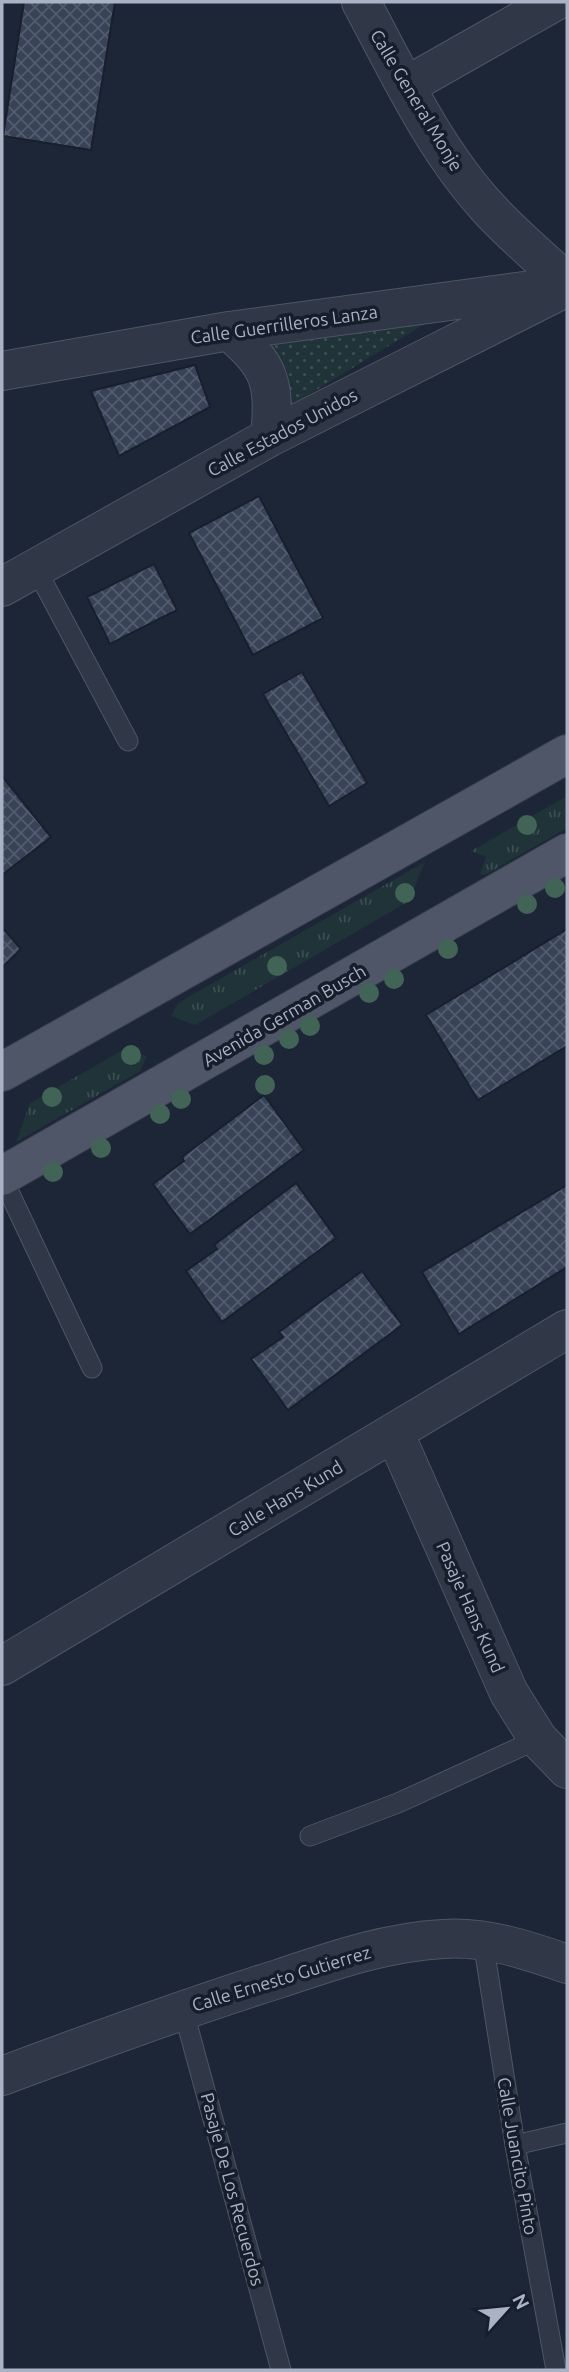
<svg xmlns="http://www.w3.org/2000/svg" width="569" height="2372" viewBox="0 0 569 2372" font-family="Ubuntu,sans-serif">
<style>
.grass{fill:url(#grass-tufts)}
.park{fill:url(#park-dots)}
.building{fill:url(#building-cross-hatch);stroke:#181f2d;stroke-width:2}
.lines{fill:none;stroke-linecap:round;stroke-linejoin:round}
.service-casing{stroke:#4e5565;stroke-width:21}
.minor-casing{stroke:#4e5565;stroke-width:40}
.tertiary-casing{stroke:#4e5565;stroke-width:40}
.primary-casing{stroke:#3a4150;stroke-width:40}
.service{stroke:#303847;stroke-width:19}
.minor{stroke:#303847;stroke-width:38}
.tertiary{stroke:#303847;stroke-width:38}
.primary{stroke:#4e5668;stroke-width:38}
.tree{fill:#426457}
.labels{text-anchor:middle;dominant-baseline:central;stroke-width:7;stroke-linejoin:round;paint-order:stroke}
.street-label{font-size:18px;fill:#aab2c5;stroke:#161d2b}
</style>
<defs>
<pattern id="grass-tufts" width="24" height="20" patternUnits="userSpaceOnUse" patternTransform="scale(1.75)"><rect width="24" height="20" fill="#1f3338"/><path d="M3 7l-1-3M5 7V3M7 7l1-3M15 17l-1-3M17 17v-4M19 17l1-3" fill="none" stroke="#3d4e53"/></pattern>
<pattern id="park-dots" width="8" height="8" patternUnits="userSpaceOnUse" patternTransform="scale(1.75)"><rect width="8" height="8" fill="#1f3338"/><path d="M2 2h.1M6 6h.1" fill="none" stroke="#3d4e53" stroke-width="1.8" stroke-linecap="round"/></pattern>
<pattern id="building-cross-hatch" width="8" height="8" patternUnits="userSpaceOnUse" patternTransform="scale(1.75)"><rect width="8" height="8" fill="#384358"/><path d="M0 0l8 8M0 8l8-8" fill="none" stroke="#525c6e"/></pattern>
</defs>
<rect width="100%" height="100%" fill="#1d2637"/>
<path class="grass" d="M567,796V828L485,875L480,874L486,857L471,851Z
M425,862L409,901L195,1025L171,1016L178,1003Z
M123,1050L147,1056L140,1071L16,1142L30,1103Z"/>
<path class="park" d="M436,317L287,408C293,374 288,368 267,342Z"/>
<path class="building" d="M24,2H115L91,150L3,136Z
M195,365L210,407L119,456L91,391Z
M259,496L323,618L253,655L189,533Z
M154,564L177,610L110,644L87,597Z
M302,672L367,783L329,806L263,694Z
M2,776L51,837L2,875Z
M2,927L21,949L2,968Z
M567,929V1046L478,1100L426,1015Z
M264,1095L304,1150L190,1234L153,1184L184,1161L182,1157Z
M296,1183L336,1238L222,1322L186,1271L217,1249L214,1245Z
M567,1185V1267L459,1334L422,1272Z
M362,1271L402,1325L288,1410L251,1359L283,1337L279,1332Z"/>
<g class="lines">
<defs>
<path id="service" d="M35,567L128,741
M2,1177L92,1368
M310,1836L398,1803L538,1739
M483,1941L515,2145L556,2370
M183,2009L281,2370
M515,2145L567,2133"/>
<path id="minor" d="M361,2C399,73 435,151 490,210C514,236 542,259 567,283
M406,86L554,2
M229,331C271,367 275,382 270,437
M2,371L229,331L539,289
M2,587L270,437L567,287
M394,1432L509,1693L538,1739L567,1769
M2,1666L567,1329"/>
<path id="tertiary" d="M2,2076C93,2042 185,2008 278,1979C332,1961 386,1942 443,1939C485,1936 528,1950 567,1964"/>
<path id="primary" d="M2,1072L567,754
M2,1176L567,853"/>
</defs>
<use href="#service" class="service-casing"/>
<use href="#minor" class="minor-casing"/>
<use href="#tertiary" class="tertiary-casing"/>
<use href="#primary" class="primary-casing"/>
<use href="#service" class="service"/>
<use href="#minor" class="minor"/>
<use href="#tertiary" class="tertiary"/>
<use href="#primary" class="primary"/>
</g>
<g class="tree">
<circle cx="527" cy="825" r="10"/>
<circle cx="555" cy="888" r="10"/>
<circle cx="405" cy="893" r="10"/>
<circle cx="527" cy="904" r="10"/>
<circle cx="448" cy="949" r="10"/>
<circle cx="277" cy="966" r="10"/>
<circle cx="394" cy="979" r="10"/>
<circle cx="369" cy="993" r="10"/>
<circle cx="310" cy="1026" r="10"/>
<circle cx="289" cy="1039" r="10"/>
<circle cx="131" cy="1055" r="10"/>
<circle cx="264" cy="1055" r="10"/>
<circle cx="265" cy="1085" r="10"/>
<circle cx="52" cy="1097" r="10"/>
<circle cx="181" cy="1099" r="10"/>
<circle cx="160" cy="1114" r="10"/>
<circle cx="101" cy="1148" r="10"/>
<circle cx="53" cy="1172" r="10"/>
</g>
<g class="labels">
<g class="street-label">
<text transform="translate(417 100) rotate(59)">Calle General Monje</text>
<text transform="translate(284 324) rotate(-8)">Calle Guerrilleros Lanza</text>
<text transform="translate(282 432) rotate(-28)">Calle Estados Unidos</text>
<text transform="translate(284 1015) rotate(-30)">Avenida German Busch</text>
<text transform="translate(285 1498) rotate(-31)">Calle Hans Kund</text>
<text transform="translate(471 1607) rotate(66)">Pasaje Hans Kund</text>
<text transform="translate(281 1978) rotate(-17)">Calle Ernesto Gutierrez</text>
<text transform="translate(518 2156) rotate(80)">Calle Juancito Pinto</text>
<text transform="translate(233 2189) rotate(75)">Pasaje De Los Recuerdos</text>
</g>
</g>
<rect width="569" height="2372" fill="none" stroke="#aab2c5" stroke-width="7"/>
<g transform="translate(506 2309) rotate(63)" stroke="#161d2b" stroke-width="5" paint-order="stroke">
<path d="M0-5L12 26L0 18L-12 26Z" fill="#aab2c5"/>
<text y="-10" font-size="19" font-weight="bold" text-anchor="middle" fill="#aab2c5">N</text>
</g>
</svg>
